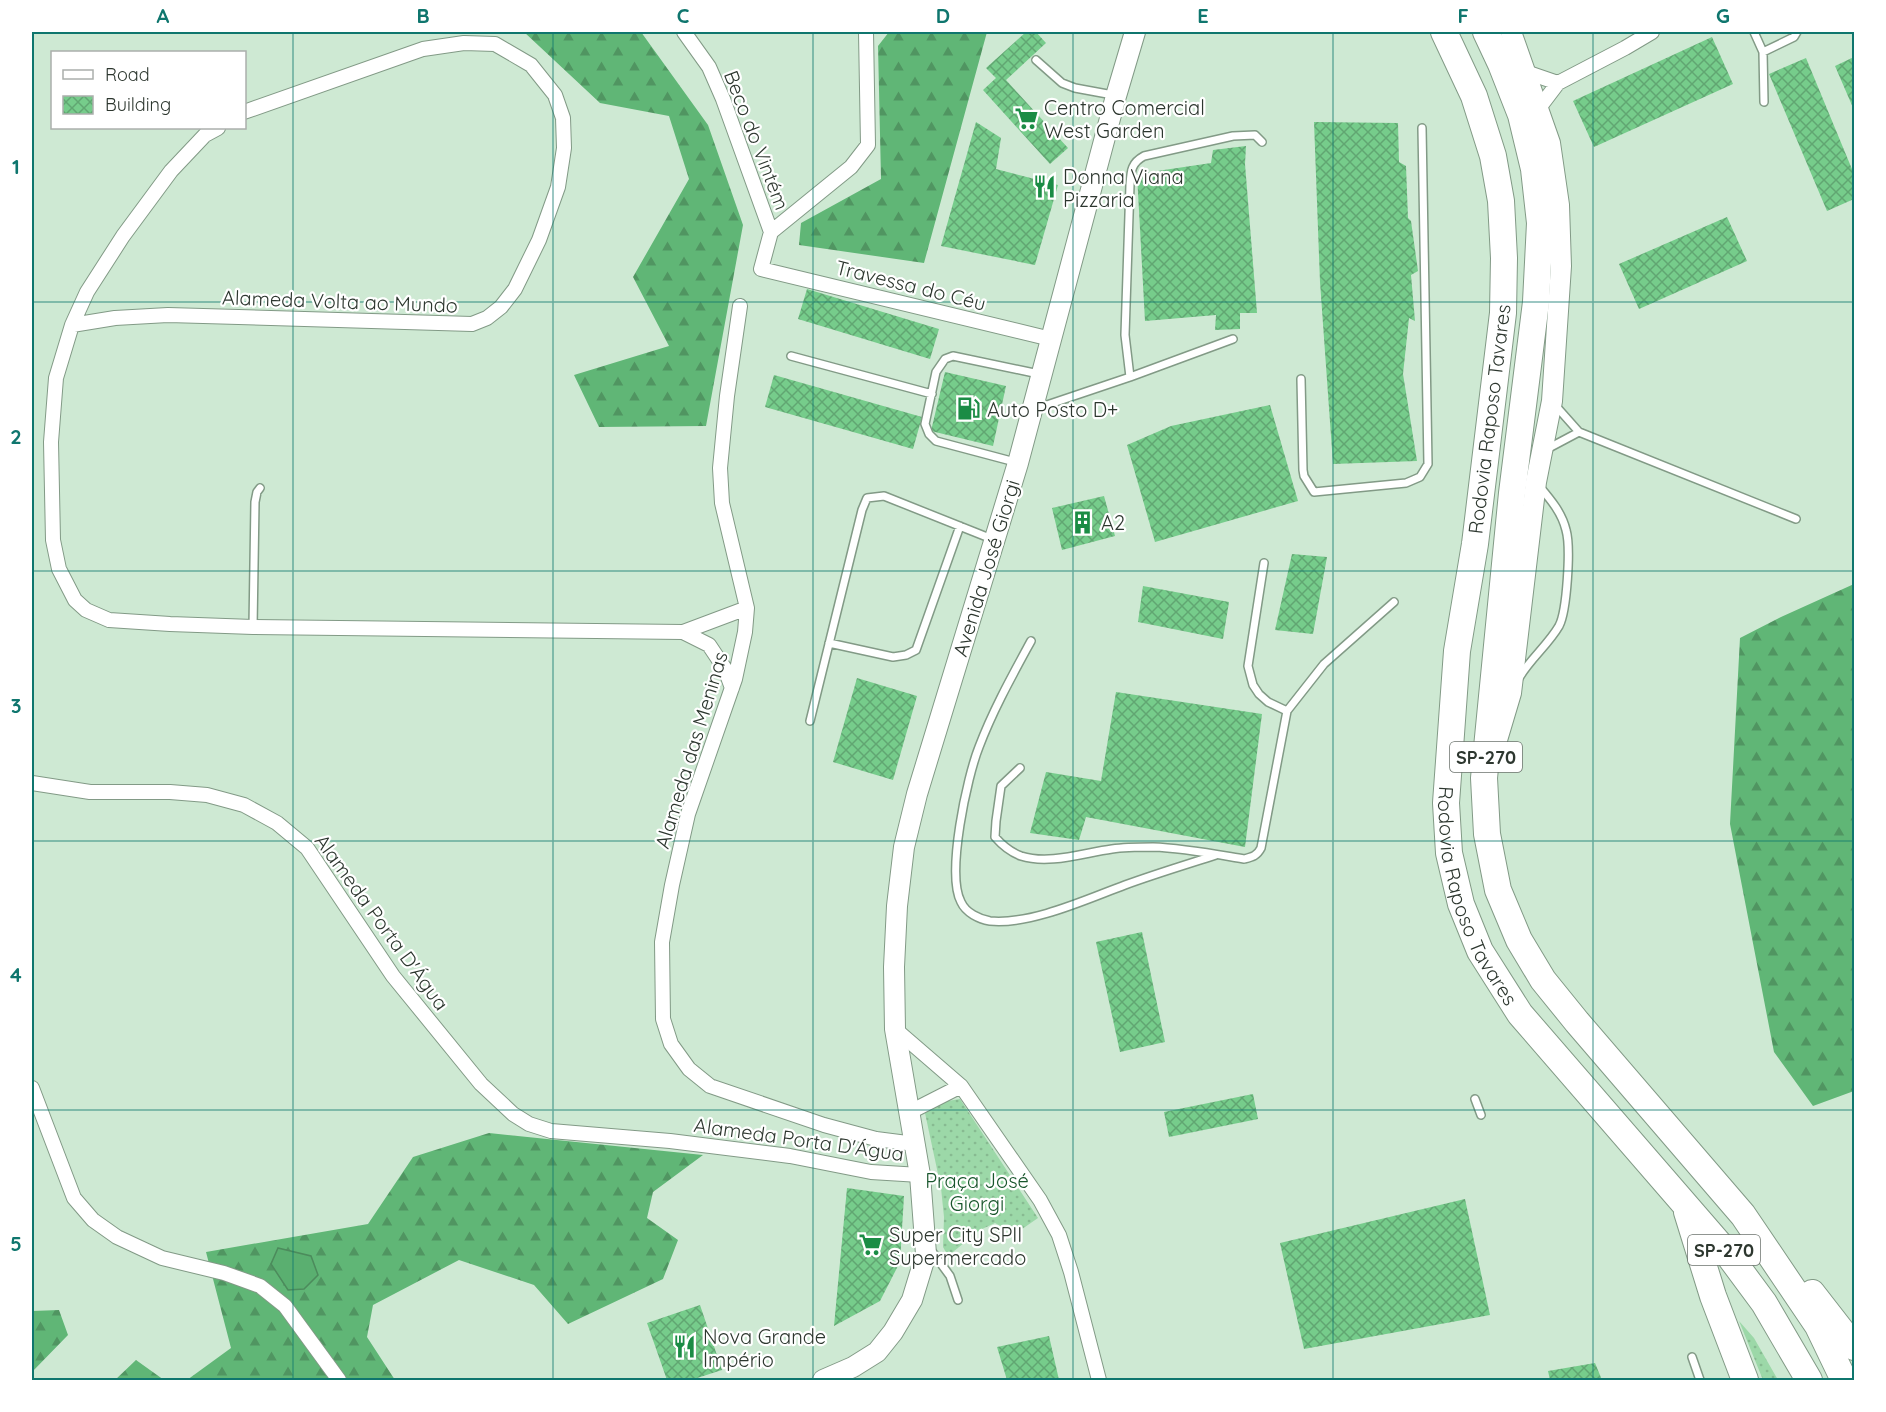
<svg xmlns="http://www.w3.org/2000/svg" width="1886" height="1412" viewBox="0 0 1886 1412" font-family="Quicksand,sans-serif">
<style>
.grass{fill:url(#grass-dots)}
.forest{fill:url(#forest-firs)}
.water{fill:#5aaf70;stroke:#4c8b5c;stroke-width:1.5}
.building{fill:url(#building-cross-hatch)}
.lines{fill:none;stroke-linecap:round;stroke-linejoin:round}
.lane-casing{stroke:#829a86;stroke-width:10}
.street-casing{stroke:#829a86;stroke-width:16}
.secondary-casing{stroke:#829a86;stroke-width:22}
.highway-casing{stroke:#829a86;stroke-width:28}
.lane{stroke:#fff;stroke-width:7}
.street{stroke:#fff;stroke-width:14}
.secondary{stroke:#fff;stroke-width:20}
.highway{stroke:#fff;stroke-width:26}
.grid{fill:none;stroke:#0f766e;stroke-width:1.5;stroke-opacity:0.55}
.labels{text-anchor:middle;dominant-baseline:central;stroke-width:4.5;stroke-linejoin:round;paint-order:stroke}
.shield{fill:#fff;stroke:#6c736d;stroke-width:1.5}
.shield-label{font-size:18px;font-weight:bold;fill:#2d372f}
.poi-label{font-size:20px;fill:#2d372f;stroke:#fff;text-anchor:start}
.street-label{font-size:20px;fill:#2d372f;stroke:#fff}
.park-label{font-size:20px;fill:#18562c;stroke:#fff}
.neatline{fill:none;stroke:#0f766e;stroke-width:2}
.grid-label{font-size:20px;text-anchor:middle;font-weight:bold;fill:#0f766e}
</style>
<defs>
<pattern id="grass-dots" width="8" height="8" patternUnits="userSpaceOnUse" patternTransform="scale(1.5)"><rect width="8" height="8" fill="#9cd8a8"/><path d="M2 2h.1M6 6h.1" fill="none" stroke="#87ba91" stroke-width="1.8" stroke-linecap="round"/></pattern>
<pattern id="forest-firs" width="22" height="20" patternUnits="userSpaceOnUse" patternTransform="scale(1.5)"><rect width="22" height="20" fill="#60b676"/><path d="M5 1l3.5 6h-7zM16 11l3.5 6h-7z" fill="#509561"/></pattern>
<pattern id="building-cross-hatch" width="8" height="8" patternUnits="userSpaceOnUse" patternTransform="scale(1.5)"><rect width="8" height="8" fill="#76cc8b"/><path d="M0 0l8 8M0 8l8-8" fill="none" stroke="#61a672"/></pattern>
</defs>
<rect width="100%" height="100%" fill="#cee9d3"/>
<path class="grass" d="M960,1099L1038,1218L1015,1234L995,1223L980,1230L948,1256L943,1247L944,1217L941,1188L925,1113L929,1104Z
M1739,1321L1754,1338L1778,1380H1763Z"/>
<path class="forest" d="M524,32H641L708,125L743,225L706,426L599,427L574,375L669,346L633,277L689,179L669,116L600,103Z
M889,32H987L924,263L799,245L801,223L881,179L878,46Z
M1854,584V1091L1813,1106L1774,1052L1730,824L1740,638L1781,617Z
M489,1133L703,1155L653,1192L647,1218L678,1240L663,1279L568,1324L534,1285L459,1260L373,1305L367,1337L395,1380H187L231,1348L206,1252L368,1224L413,1157Z
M59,1310L68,1335L32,1372V1311Z
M136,1360L164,1380H115Z"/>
<path class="water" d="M278,1248L311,1256L318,1275L304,1289L288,1290L271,1264Z"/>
<path class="building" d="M1026,32H1036L1046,43L1006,80L1068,148L1050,164L983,90L996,78L986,68Z
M1712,37L1733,84L1594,147L1573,101Z
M1854,57V110L1835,66Z
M1806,58L1854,174V199L1827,211L1769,74Z
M976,122L1001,138L996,169L1058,185L1035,265L941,246Z
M1314,122L1398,123L1399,162L1406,166L1408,218L1411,221L1418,271L1411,275L1415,321L1409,318L1403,374L1417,461L1333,464L1320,282Z
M1246,146L1245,164L1257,313H1240V329L1215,330L1216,315L1145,321L1137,174L1211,163L1213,150Z
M1727,217L1747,261L1639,309L1619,264Z
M807,289L939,329L930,359L798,319Z
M945,372L1006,386L993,446L931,431Z
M774,375L922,417L913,449L765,407Z
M1270,405L1298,501L1155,542L1127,445L1171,426Z
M1104,496L1115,536L1062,550L1052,508Z
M1292,554L1327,557L1313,634L1275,630Z
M1143,586L1229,602L1223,639L1138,622Z
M857,678L917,696L893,780L833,762Z
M1116,692L1262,714L1245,847L1086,817L1079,840L1030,833L1046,772L1101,781Z
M1142,932L1165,1042L1120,1052L1096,942Z
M1253,1094L1258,1119L1169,1137L1164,1112Z
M847,1188L904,1196L900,1262L880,1301L834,1326Z
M1465,1199L1490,1315L1304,1349L1280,1243Z
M700,1305L722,1370L691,1380H667L647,1323Z
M1049,1336L1059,1380H1007L997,1347Z
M1595,1363L1602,1380H1550L1548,1371Z"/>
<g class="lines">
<defs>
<path id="lane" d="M1754,32L1763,52
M1036,60L1062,83L1075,88L1113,95
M1764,102L1763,52L1794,37L1797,32
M1233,339L1130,377L1125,335L1130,185C1131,171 1131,163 1144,156L1233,136L1255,135L1262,142
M791,356L932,394
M1301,379L1303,470L1304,476L1314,492L1406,483L1420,477L1428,464L1422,128
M1555,405L1579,432L1796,519
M1035,409L1130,377
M1547,449L1579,432
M1015,462L936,441L929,434L925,424L936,372L945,359L953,356L1039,374
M253,627L255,502L257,492L260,488
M1031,641C1012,676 993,710 979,747C967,777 946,874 961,902C966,913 979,919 990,921C1031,925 1087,899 1125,885C1155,874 1185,865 1216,855
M829,643L893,657L906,655L916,650L960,526
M1519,678C1530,659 1548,645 1559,626C1567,611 1571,547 1566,530C1562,513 1551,500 1540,487
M1287,711L1324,664L1394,602
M810,721L862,510L867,498L884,496L992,539
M1020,768L1001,786L996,821L995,837C1002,845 1010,852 1021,856C1049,865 1083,853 1112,849C1125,847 1139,847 1153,847C1183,848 1214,854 1244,859C1252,857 1257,856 1261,848L1287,711L1268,702L1259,694L1253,685L1248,666L1264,563
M1475,1099L1481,1115
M931,1250L950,1276L958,1300
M1692,1357L1700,1380"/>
<path id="street" d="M684,32L709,67L723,99L771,232L761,269L1051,339
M1526,72L1558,83
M1539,108L1558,83L1625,48L1652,32
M218,128L205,135L171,171L123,236L87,292L72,325L56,378L51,442L53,540L59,569L75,600L86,610L109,620L170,624L253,627L683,632L747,608
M771,232L851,167L868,145L866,32
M740,306L727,396L720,468L722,503L747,608L745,632L735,679L688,814L672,885L662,942L663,1019L671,1044L689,1069L710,1086L824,1125L876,1139L915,1144
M72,325L115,318L168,315L472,324L487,318L501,307L515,289L539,240L558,187L564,148L563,118L555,95L531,65L495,44L464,43L423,49L244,112
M683,632L709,645L725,669L732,688
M32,783L90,792H170L207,795L244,805L277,823L307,848L393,976L481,1084L513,1114L529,1124L551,1131L670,1141L790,1156L871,1172L920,1175
M895,1029L961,1086L1040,1200L1059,1235L1071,1272L1099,1380
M32,1088L74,1198L93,1220L117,1237L162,1258L224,1273L260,1286L285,1306L339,1380
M910,1112L961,1086"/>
<path id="secondary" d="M1494,750L1511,693L1536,482L1552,401L1561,266L1559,205L1550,143L1511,32
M823,1380L853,1367L877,1352L893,1332L912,1300L926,1254L920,1175L895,1029L894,967L897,906L904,847L917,794L1018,463L1116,96L1135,32"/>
<g id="highway">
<path id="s1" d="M1444,32L1474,96L1493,156L1501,201L1504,258L1503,313L1475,544L1457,651L1446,803L1449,853L1461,904L1480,951L1520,1014L1727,1253L1764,1303L1809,1380"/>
<path d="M1486,32L1501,64L1521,115L1534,169L1540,223L1536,302L1512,493L1484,778L1487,834L1498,890L1519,940L1543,980L1577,1022L1743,1215L1818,1326L1844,1380"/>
<path d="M1687,1212L1713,1296L1745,1380"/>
<path d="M1812,1293L1854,1347"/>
</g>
</defs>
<use href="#lane" class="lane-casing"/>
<use href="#street" class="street-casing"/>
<use href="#secondary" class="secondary-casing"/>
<use href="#highway" class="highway-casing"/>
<use href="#lane" class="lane"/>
<use href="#street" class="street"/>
<use href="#secondary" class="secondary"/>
<use href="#highway" class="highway"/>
</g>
<path class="grid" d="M293,32V1380M553,32V1380M813,32V1380M1073,32V1380M1333,32V1380M1593,32V1380M32,302H1854M32,571H1854M32,841H1854M32,1110H1854"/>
<defs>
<symbol id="supermarket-bare" viewBox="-9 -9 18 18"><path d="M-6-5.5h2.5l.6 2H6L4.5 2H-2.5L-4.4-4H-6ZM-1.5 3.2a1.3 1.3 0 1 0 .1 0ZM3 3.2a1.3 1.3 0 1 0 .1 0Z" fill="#1b8c45" stroke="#fff" stroke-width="2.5" paint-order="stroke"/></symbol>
<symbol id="restaurant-bare" viewBox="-9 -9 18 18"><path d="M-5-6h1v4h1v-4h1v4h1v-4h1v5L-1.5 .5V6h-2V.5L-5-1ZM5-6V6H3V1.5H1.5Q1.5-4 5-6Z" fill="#1b8c45" stroke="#fff" stroke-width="2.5" paint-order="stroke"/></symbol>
<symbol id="fuel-bare" viewBox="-9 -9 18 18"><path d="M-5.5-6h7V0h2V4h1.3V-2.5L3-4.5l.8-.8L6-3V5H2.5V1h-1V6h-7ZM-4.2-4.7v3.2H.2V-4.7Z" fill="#1b8c45" stroke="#fff" stroke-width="2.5" paint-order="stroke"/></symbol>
<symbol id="building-bare" viewBox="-9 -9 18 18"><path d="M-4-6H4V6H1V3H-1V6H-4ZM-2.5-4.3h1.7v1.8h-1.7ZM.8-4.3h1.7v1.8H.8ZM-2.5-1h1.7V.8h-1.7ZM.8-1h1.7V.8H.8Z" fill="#1b8c45" stroke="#fff" stroke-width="2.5" paint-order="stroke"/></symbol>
</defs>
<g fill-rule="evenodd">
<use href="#supermarket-bare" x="1010" y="102" width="33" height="33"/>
<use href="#restaurant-bare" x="1028" y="170" width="33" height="33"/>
<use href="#fuel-bare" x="952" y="392" width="33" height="33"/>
<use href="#building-bare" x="1066" y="506" width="33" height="33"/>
<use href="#supermarket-bare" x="854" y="1228" width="33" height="33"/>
<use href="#restaurant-bare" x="668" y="1330" width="33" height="33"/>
</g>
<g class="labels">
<g class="shield">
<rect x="1450" y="742" width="72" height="30" rx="4.5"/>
<rect x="1688" y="1235" width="72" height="30" rx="4.5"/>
</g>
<g class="shield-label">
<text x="1486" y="757">SP-270</text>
<text x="1724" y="1250">SP-270</text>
</g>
<g class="poi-label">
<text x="1044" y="107">Centro Comercial<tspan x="1044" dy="23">West Garden</tspan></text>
<text x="1063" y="176">Donna Viana<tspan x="1063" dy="23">Pizzaria</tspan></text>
<text x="987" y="409">Auto Posto D+</text>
<text x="1101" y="522">A2</text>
<text x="889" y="1234">Super City SPII<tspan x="889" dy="23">Supermercado</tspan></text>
<text x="703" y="1336">Nova Grande<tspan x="703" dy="23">Império</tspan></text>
</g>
<g class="street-label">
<text transform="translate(757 140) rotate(69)">Beco do Vintém</text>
<text transform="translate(911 285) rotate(14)">Travessa do Céu</text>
<text transform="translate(340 301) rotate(2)">Alameda Volta ao Mundo</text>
<text transform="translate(1489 419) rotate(-83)">Rodovia Raposo Tavares</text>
<text transform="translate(986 568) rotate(-73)">Avenida José Giorgi</text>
<text transform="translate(691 750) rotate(-73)">Alameda das Meninas</text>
<text stroke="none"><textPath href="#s1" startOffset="884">Rodovia Raposo Tavares</textPath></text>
<text transform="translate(382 922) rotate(54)">Alameda Porta D'Água</text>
<text transform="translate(799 1139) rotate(8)">Alameda Porta D'Água</text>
</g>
<g class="park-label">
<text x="977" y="1180">Praça José<tspan x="977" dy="23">Giorgi</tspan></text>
</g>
</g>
<rect width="1886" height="1412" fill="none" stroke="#ffffff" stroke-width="66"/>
<rect x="51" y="51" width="195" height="78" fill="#ffffff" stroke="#abafac" stroke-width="1.5"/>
<rect x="63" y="70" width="30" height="9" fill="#ffffff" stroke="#abafac" stroke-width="1.5"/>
<text x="105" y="81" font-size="18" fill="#2d372f">Road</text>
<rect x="63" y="96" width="30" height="18" fill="url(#building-cross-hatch)" stroke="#abafac" stroke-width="1.5"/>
<text x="105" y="111" font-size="18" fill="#2d372f">Building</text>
<rect x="33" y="33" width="1820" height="1346" class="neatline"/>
<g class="grid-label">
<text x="163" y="23">A</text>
<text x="423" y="23">B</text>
<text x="683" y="23">C</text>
<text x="943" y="23">D</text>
<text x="1203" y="23">E</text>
<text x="1463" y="23">F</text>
<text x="1723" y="23">G</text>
<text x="16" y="174">1</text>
<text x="16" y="444">2</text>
<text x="16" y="713">3</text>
<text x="16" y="982">4</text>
<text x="16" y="1251">5</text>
</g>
</svg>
